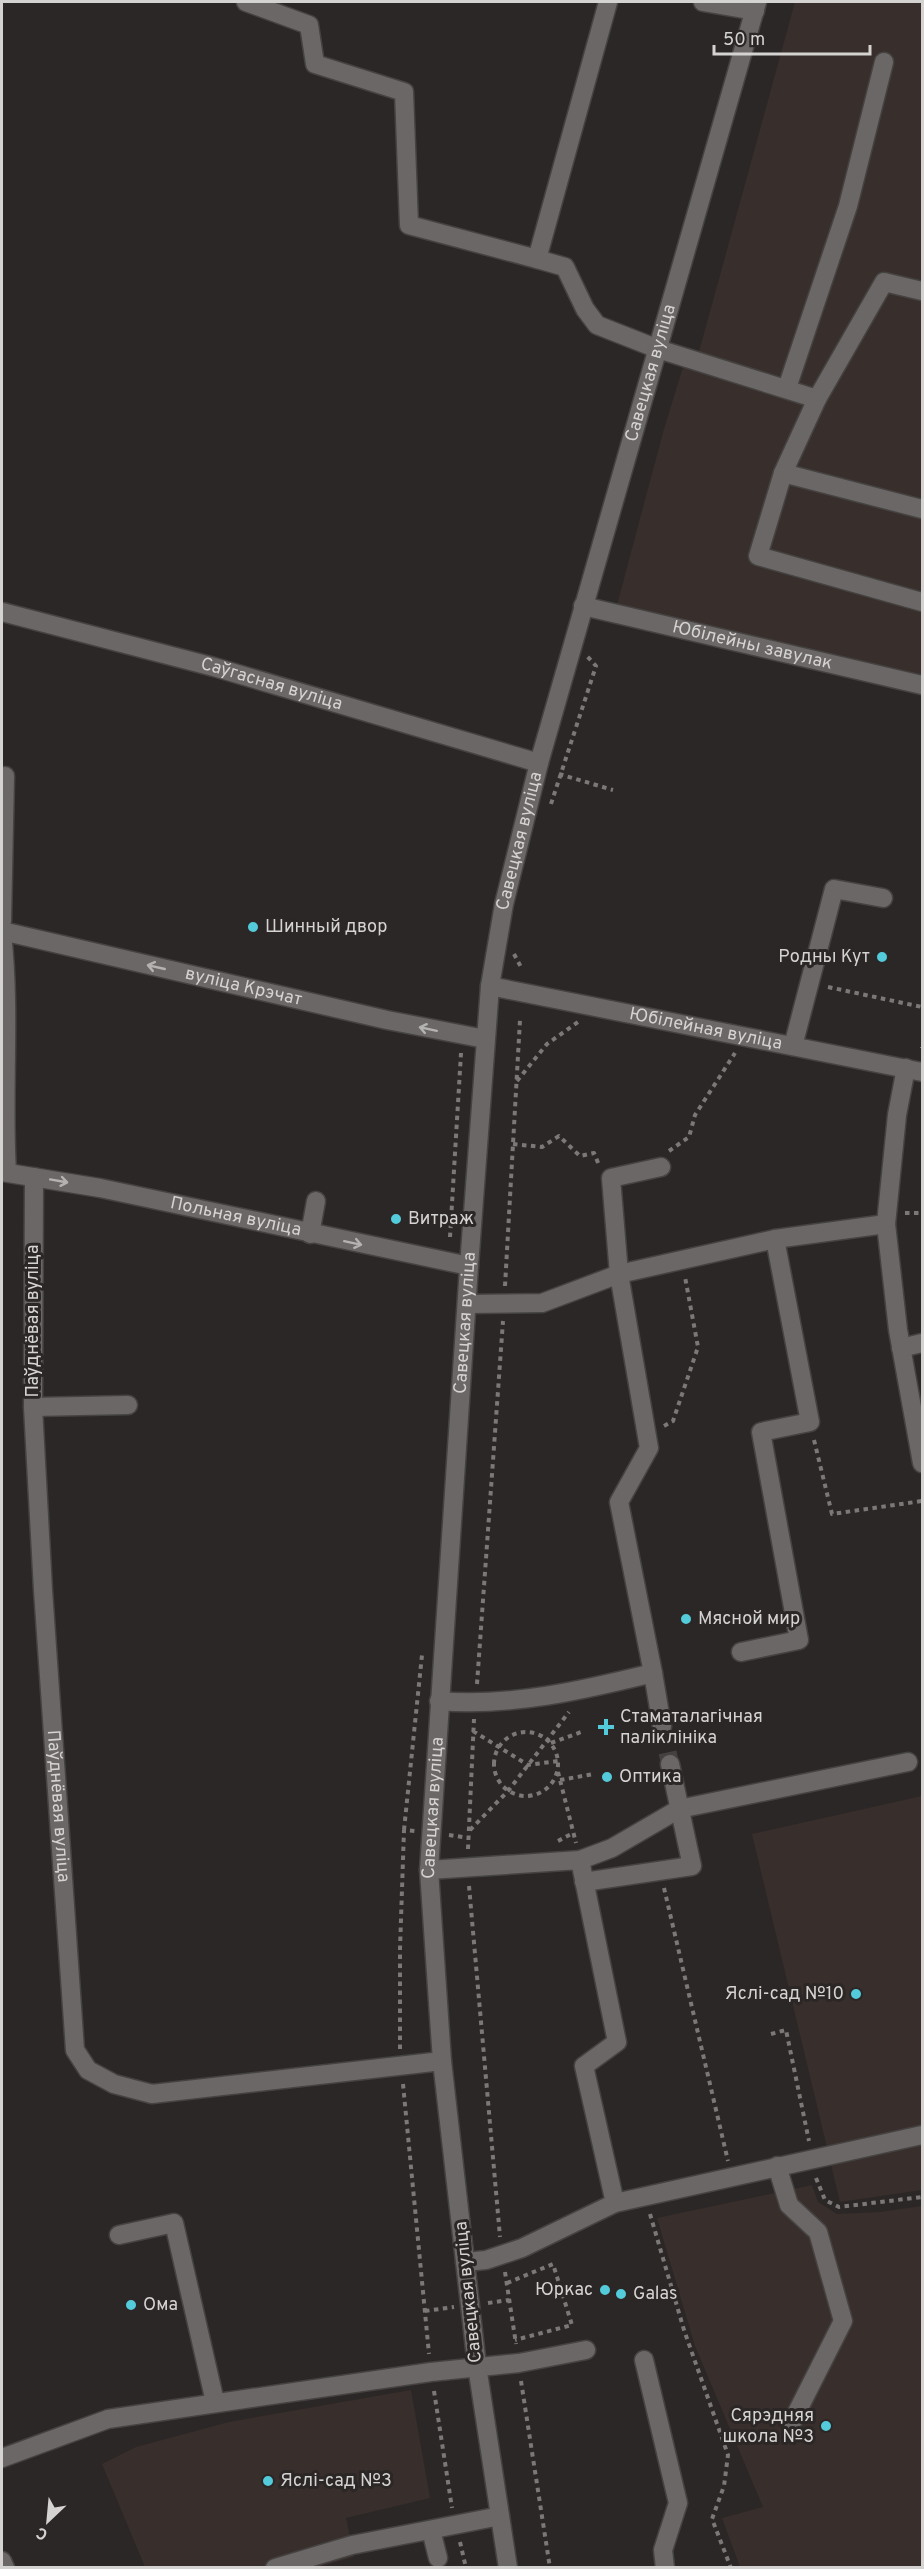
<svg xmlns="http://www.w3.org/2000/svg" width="924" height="2569" viewBox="0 0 924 2569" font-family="Overpass,sans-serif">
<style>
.built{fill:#382e2b}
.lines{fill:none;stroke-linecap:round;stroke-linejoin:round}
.minor-tunnel{stroke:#444140;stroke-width:18;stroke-dasharray:18 9;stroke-linecap:butt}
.minor-casing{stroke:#454342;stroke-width:21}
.path{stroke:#7b7877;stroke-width:4;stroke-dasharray:4.5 4.5;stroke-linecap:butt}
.minor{stroke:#6b6766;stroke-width:18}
.oneway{stroke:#b5b3b2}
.poi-dot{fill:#53cbda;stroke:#2b2726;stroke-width:2}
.labels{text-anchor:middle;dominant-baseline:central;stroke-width:6;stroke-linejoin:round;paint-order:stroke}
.street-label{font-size:18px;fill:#d5d3d2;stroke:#2b2726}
.poi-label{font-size:18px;fill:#d5d3d2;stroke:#2b2726;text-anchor:start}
</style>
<rect width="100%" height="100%" fill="#2b2726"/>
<path class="built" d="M795,2H922V677L617,605L664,429L683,367L694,370Z
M922,1796V2190L840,2202L752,1834Z
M812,2185L818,2202L837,2214L880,2212L922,2206V2567H740L722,2518L763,2507L695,2346L657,2218Z
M411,2390L430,2498L346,2518L354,2557L318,2567H145L102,2464L136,2447L229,2422Z"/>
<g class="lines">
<path class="minor-tunnel" d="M662,1726L670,1764"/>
<defs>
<g id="minor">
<path d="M246,2L309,25L315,64L404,92L409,225L537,259"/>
<path d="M608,2L537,259L565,267L585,309L597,325L658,349L817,399L884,282L922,291"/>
<path d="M703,2L755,11"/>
<path d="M787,388L848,206L884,62"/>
<path d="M817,399L783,473L922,509"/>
<path d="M783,473L758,556L922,602"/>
<path id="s1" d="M583,606L922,685"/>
<path id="s2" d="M2,612L214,667L539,763"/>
<path d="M2,921L5,776"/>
<path id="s3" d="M2,931L387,1020L485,1039"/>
<path d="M2,934C11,1013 2,1093 7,1172"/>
<path id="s4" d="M490,986L922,1072"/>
<path d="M793,1046L834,889L883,898"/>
<path d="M906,1068L897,1115L886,1224L898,1330L922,1463"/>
<path id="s5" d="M2,1172L100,1188L469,1266"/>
<path id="s6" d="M34,1177L33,1407L43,1590L75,2050L88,2070L114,2084L152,2094L442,2061"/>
<path d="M310,1234L316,1201"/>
<path d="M467,1304L542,1303L619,1274L775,1239L886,1224"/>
<path d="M901,1348L922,1343"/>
<path d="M33,1407L128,1405"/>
<path d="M741,1652L799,1640L761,1432L810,1422L775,1239"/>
<path d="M653,1673L619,1502L649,1448L619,1274L611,1178L661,1167"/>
<path d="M439,1701C511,1707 584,1690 653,1673L662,1726"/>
<path d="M580,1860L612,1848L679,1809L908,1762"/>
<path d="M429,1870L580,1860L617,2042L584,2066L615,2203"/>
<path d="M584,1882L692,1866L670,1764"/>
<path d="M777,2166L789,2205L818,2232L843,2321L792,2422"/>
<path d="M119,2235L174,2223L215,2402"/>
<path d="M465,2262L486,2260L522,2248L615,2203L922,2135"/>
<path d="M644,2360L678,2503L663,2550L665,2568"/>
<path d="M2,2458L108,2419L431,2372L519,2363L586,2350"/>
<path d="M431,2530L438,2558"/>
<path d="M2,2561L5,2568"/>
<path d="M275,2568L352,2545L500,2516"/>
<path id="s7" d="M508,2568L477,2366L442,2061L429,1870L469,1266L490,986L504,904L539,763L757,2"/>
</g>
</defs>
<use href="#minor" class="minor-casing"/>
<path class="path" d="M559,774L613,790
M551,804L596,666L587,656
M514,954L522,969
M828,987L922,1007
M922,1047V1048
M517,1081L547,1044L578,1022
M513,1144L542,1147L559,1136L580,1156L594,1153L599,1165
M669,1151L689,1137L695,1115L735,1053
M905,1213H922
M450,1237L461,1053
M505,1286L520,1020
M664,1426L673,1421L698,1347L685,1277
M814,1440L832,1514L922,1501
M477,1684L503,1321
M473,1731L528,1765L558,1761
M494 1764a32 32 0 1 1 64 0a32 32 0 1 1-64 0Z
M551,1743L584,1731
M558,1772L576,1843
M560,1780L594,1774
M404,1830L422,1655
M470,1830L508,1791L569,1712
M449,1835L469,1838
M558,1841L573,1833
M468,1849L474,1719
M469,1886L500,2237
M664,1888L728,2161
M771,2034L786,2030L809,2141
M400,2049V1949L404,1830L415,1831
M403,2084L429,2354
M816,2178L825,2200L839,2207L922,2197
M650,2214L684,2330L728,2455L724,2486L712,2519L731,2568
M505,2272L516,2344
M507,2283L553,2264L572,2325L515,2340
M488,2303L509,2300
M425,2311L454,2307
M521,2381L550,2568
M434,2391L452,2508
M460,2542L466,2568"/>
<use href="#minor" class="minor"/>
</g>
<defs><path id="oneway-shaft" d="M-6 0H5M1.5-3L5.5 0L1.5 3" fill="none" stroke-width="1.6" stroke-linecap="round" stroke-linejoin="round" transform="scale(1.5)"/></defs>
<g class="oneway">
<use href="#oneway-shaft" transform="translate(156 967) rotate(-167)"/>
<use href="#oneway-shaft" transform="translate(428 1029) rotate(-168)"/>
<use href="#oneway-shaft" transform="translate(59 1181) rotate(10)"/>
<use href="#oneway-shaft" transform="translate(353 1243) rotate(12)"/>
</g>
<g class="poi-dot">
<circle cx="253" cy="927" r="6"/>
<circle cx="882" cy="957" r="6"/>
<circle cx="396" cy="1219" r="6"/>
<circle cx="686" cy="1619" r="6"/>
<path d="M603 1718h6v6h6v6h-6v6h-6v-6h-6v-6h6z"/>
<circle cx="607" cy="1777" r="6"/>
<circle cx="856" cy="1994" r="6"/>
<circle cx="605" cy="2290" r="6"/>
<circle cx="621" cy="2294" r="6"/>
<circle cx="131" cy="2305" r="6"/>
<circle cx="826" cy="2426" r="6"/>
<circle cx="268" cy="2481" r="6"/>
</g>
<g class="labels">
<g class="street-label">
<text stroke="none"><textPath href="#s7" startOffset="2223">Савецкая вуліца</textPath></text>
<text stroke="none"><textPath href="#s1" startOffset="174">Юбілейны завулак</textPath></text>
<text stroke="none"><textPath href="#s2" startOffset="279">Саўгасная вуліца</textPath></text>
<text stroke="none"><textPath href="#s7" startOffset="1737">Савецкая вуліца</textPath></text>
<text stroke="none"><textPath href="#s3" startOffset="248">вуліца Крэчат</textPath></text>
<text stroke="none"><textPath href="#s4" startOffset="220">Юбілейная вуліца</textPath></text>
<text stroke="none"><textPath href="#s5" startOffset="238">Польная вуліца</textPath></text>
<text transform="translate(33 1321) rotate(-90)">Паўднёвая вуліца</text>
<text stroke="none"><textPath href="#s7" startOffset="1251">Савецкая вуліца</textPath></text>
<text stroke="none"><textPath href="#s6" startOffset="630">Паўднёвая вуліца</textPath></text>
<text stroke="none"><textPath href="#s7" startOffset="765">Савецкая вуліца</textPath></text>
<text transform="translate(469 2292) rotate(-96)">Савецкая вуліца</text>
</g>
<g class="poi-label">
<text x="265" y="927">Шинный двор</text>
<text x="870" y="957" text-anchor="end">Родны Кут</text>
<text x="408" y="1219">Витраж</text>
<text x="698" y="1619">Мясной мир</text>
<text x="620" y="1717">Стаматалагічная<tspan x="620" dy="21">паліклініка</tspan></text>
<text x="619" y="1777">Оптика</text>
<text x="844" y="1994" text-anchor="end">Яслі-сад №10</text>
<text x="593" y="2290" text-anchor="end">Юркас</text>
<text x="633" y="2294">Galas</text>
<text x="143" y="2305">Ома</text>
<text x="814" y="2416" text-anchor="end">Сярэдняя<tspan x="814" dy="21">школа №3</tspan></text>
<text x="280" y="2481">Яслі-сад №3</text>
</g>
</g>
<rect width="924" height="2569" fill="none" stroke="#d5d3d2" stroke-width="6"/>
<g transform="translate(48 2521) rotate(206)" stroke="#2b2726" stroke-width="4.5" paint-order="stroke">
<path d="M0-4.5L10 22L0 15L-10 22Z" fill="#d5d3d2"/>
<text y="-9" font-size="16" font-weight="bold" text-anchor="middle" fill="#d5d3d2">С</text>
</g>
<path d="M714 45v9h156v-9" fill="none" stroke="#d5d3d2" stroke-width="3"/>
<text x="723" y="45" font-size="18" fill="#d5d3d2" stroke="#2b2726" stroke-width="4.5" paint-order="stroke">50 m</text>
</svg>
